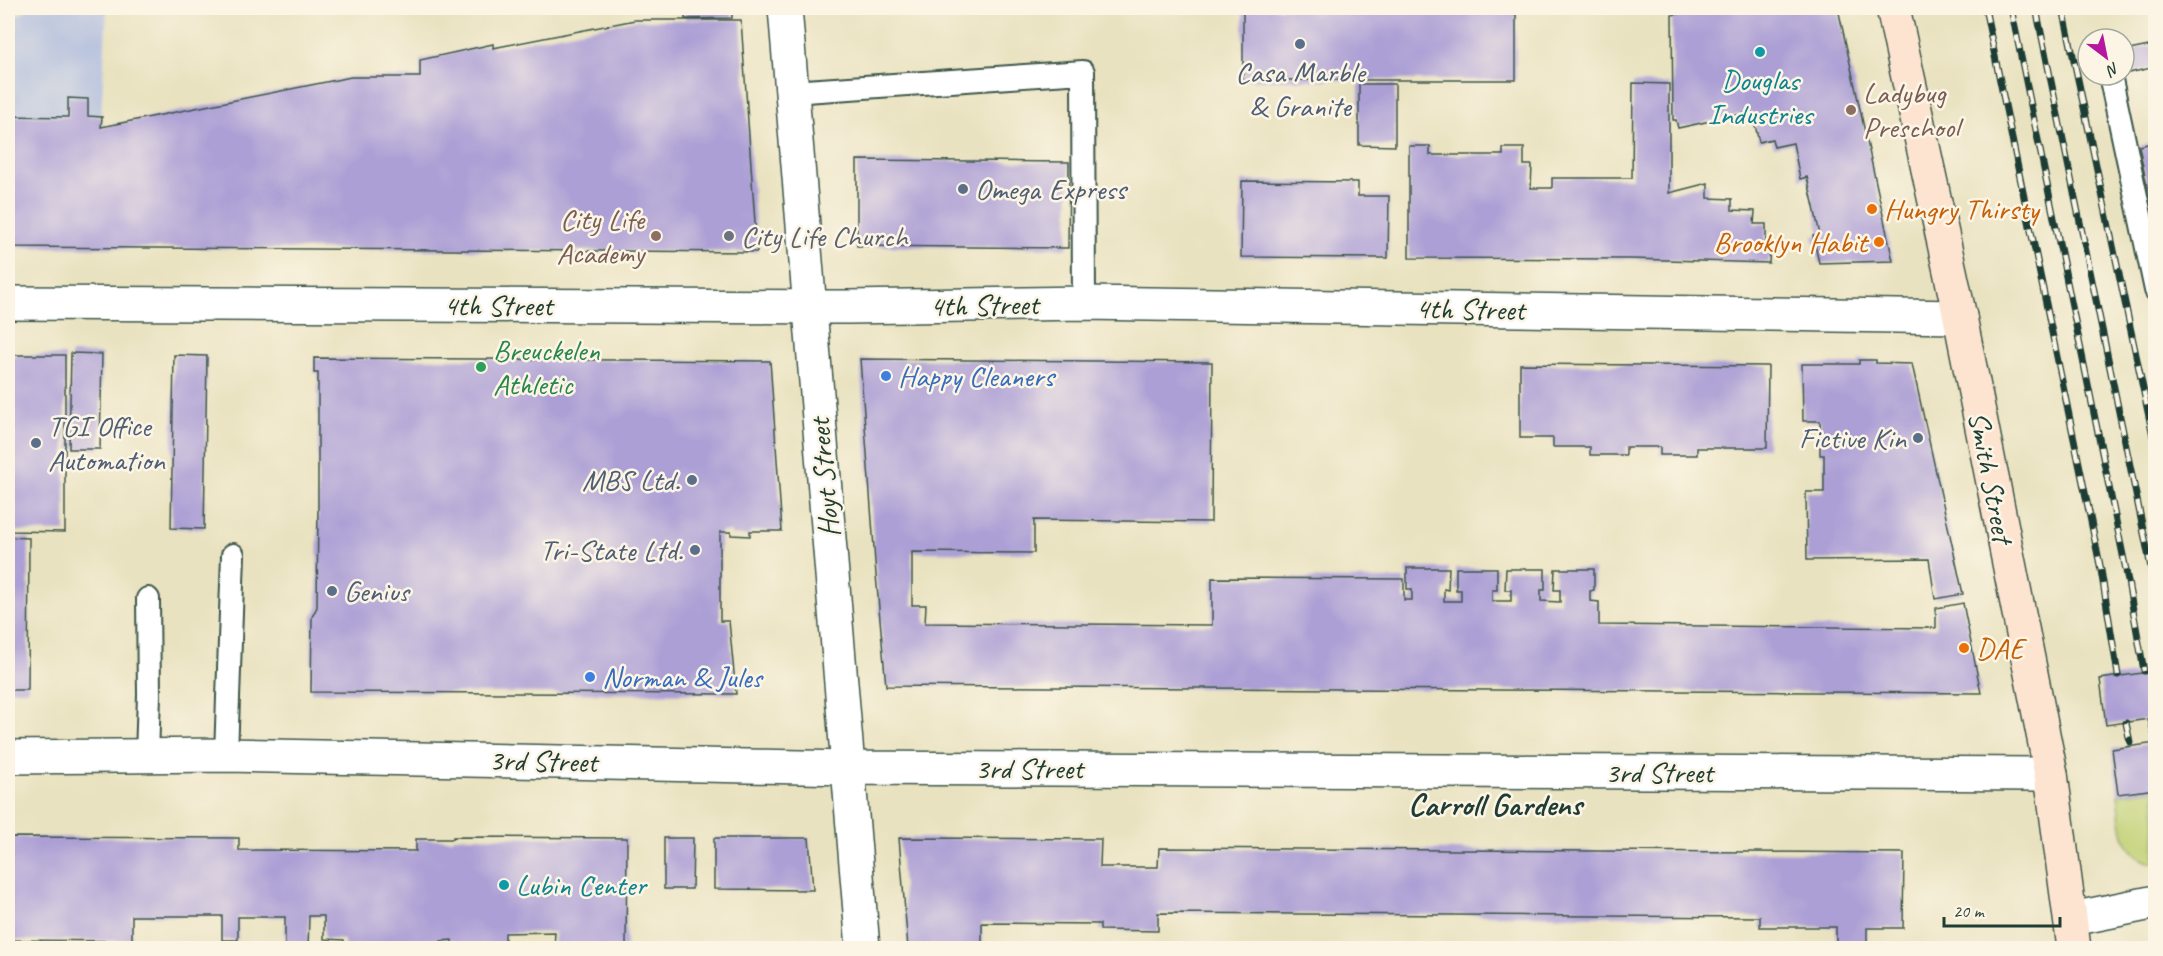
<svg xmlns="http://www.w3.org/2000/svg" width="2163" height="956" viewBox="0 0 2163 956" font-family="Caveat,sans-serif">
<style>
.industrial{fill:#bac4de}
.green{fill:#bfd072;stroke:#6f8653;stroke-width:1.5}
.building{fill:#ac9fd5}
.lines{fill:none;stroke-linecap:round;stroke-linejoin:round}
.lane-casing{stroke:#3d5649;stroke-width:26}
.street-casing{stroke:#3d5649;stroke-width:36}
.secondary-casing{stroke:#3d5649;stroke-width:36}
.lane{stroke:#fff;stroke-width:22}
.street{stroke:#fff;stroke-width:33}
.secondary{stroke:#fde4d0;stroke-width:33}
.rail-casing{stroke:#1f3d34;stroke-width:7}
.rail{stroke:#fcf5e5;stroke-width:4.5;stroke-dasharray:14;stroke-linecap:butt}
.service-dot{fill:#5c6f8a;stroke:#fcf5e5;stroke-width:2}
.culture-dot{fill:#0f9aa8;stroke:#fcf5e5;stroke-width:2}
.education-dot{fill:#8d6e63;stroke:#fcf5e5;stroke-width:2}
.food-dot{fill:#e8710a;stroke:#fcf5e5;stroke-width:2}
.worship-dot{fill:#6b7280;stroke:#fcf5e5;stroke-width:2}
.leisure-dot{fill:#2e9e5b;stroke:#fcf5e5;stroke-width:2}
.shop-dot{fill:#3f7fe0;stroke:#fcf5e5;stroke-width:2}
.labels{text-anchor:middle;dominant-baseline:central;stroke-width:5;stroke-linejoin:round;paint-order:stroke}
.service-label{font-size:30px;fill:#4e5e75;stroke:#fcf5e5;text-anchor:start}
.culture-label{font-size:30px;fill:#0d838f;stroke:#fcf5e5}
.education-label{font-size:30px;fill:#785e54;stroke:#fcf5e5;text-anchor:start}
.food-label{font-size:30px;fill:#c56008;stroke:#fcf5e5;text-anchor:start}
.worship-label{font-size:30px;fill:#5b616d;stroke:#fcf5e5;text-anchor:start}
.street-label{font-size:30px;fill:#1f3d34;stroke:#fcf5e5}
.leisure-label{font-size:30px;fill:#27864d;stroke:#fcf5e5;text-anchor:start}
.shop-label{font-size:30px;fill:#366cbe;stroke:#fcf5e5;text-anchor:start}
.neighbourhood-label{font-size:32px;font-weight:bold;fill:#1f3d34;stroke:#fcf5e5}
</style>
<rect width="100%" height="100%" fill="#fcf5e5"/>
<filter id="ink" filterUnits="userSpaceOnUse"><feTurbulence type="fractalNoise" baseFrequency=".0167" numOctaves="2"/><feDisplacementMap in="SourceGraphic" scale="12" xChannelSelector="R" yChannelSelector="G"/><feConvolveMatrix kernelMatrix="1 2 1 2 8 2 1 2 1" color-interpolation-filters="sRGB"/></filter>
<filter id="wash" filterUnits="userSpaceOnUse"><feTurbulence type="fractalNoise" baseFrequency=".008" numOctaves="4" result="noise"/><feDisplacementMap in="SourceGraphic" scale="24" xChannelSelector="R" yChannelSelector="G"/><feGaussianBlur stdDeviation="1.35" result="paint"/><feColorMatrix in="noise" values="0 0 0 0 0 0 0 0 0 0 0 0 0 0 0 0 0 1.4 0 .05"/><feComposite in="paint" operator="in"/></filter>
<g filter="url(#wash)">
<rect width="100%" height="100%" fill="#e9e2c0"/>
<path class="industrial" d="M31,8H107L101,116H88V99L68,98L67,116H8V21Z"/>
<path class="green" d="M2155,789V864C2119,855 2122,825 2118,794Z"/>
<g id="blocks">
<path class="building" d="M685,8H732V18L685,19Z
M1243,8H1516V80H1243Z
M1707,8H1838L1893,261L1819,263L1813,236L1820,235L1814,207L1807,177L1800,179L1793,143L1774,147L1772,139L1759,142L1752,112L1678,128L1676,120H1673L1672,15Z
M635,20H741L757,252L8,247V116L68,117V98L88,99V116L102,117L101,127L351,77H420V60L493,44V48Z
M2154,45L2156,67L2124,74V51Z
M1633,83L1669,84V193L1708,183V198L1732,199V210L1755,211L1754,224H1766V245H1770L1769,263L1632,259L1409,258V146H1430V155H1503V148H1524V165H1532L1531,188H1552V178H1632Z
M1359,84H1395V146L1359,145Z
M2156,142V222H2154L2139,146Z
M857,160L1069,162L1068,248L857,246Z
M1242,181L1358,182V196H1389L1388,258L1241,257Z
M71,353L102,354L100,449H69Z
M8,355H65V532L8,531Z
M174,355L207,356L204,529L171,528Z
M314,358L770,361L782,531H750V536L731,535V532H720V621H729L736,694L311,692L312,617L317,607L318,508V373H314Z
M860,359L1212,362L1211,522L1034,520V553L912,552V605H926L925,623L1212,625V578L1404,579V600H1412V589H1407V568H1449L1448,590L1444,589V601H1461V590H1456V568H1497V590H1492V601H1511V590H1505L1506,569H1545V590H1541V601L1560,602V590H1554L1555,569H1594V590L1590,591V601L1599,602V625L1936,628V608L1963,603L1981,693L886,686L876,575Z
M1859,360H1876V363L1912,364L1963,594L1935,599L1929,559L1807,560L1806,492H1824V455H1820V421H1803L1802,364H1859Z
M1520,364L1768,366L1767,448H1697V455H1660V447H1626V455H1590V447H1553V438H1520Z
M8,537L29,538L28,690H8Z
M2156,671V718L2106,725L2100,679Z
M2156,743V789L2118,794L2112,749Z
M8,837L239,838V850L416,851V839H453V837L627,838L626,948H554L555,932L505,933V948H452V940L441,941L440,948H421V941H415V948H344V940L324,939V916H309L308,948H285V917H238V940H222V916H132V941L8,940Z
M664,838H693L692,889H664Z
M714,838H809L813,890L714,889Z
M899,838L1101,839L1100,867H1158L1159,848L1904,853L1903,928H1867V948H1836V927H1760V917L1158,913V931L1100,930V924L982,923V948H908Z"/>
</g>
</g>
<g filter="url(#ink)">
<use href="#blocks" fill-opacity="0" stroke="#3d5649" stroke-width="1.5"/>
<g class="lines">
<defs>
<path id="lane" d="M2110,75L2156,290
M791,92L1083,72L1084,303
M226,755L233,555
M147,756L149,695L148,599"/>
<path id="street" d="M785,8L863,948
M8,303L849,307L1084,303L1960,317
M8,757L226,755L848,768L2051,774
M2072,919L2156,902"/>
<path id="secondary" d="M1893,8L1960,317L2051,774L2074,948"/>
</defs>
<use href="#lane" class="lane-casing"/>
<use href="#street" class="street-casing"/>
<use href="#secondary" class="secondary-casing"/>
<use href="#lane" class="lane"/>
<use href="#street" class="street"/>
<use href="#secondary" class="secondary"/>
<defs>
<path id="rail" d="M1985,8L2101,570L2118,675
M2011,8L2125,565L2144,671
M2036,8L2156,592
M2063,8L2156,450
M2151,720L2155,738
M2126,723L2130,742"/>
</defs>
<use href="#rail" class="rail-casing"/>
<use href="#rail" class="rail"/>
</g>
</g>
<g class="service-dot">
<circle cx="1300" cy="44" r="6"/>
<circle cx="963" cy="189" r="6"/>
<circle cx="1918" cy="438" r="6"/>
<circle cx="36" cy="443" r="6"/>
<circle cx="692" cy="480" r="6"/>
<circle cx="695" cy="550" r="6"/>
<circle cx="332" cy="591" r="6"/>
</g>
<g class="culture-dot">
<circle cx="1760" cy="52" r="6"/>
<circle cx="504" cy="885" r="6"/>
</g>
<g class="education-dot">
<circle cx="1851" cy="110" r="6"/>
<circle cx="656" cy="236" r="6"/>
</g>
<g class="food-dot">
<circle cx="1872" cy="209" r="6"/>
<circle cx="1879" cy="242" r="6"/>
<circle cx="1964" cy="648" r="6"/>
</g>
<circle class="worship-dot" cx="729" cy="236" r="6"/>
<circle class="leisure-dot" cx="481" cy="367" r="6"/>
<g class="shop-dot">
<circle cx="886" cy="376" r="6"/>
<circle cx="590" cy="677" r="6"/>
</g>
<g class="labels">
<g class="service-label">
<text x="1300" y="72" text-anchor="middle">Casa Marble<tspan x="1300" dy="34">&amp; Granite</tspan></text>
<text x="975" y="189">Omega Express</text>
<text x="48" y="426">TGI Office<tspan x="48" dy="34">Automation</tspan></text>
<text x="1906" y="438" text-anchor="end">Fictive Kin</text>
<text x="680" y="480" text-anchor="end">MBS Ltd.</text>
<text x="683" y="550" text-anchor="end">Tri-State Ltd.</text>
<text x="344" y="591">Genius</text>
</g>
<g class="culture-label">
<text x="1760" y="80">Douglas<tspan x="1760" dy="34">Industries</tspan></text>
<text x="516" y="885" text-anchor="start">Lubin Center</text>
</g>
<g class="education-label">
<text x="1863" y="93">Ladybug<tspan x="1863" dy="34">Preschool</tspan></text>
<text x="644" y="219" text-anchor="end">City Life<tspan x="644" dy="34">Academy</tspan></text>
</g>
<g class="food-label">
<text x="1884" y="209">Hungry Thirsty</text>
<text x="1867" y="242" text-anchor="end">Brooklyn Habit</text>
<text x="1976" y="648">DAE</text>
</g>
<g class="worship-label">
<text x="741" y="236">City Life Church</text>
</g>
<g class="street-label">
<text x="498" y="305">4th Street</text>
<text transform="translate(984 305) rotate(-1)">4th Street</text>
<text transform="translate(1470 309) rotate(1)">4th Street</text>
<text transform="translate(1991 477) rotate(79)">Smith Street</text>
<text transform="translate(824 478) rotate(-95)">Hoyt Street</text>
<text transform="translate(543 761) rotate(1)">3rd Street</text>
<text x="1029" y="768">3rd Street</text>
<text x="1659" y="772">3rd Street</text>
</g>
<g class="leisure-label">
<text x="493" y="350">Breuckelen<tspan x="493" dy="34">Athletic</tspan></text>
</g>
<g class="shop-label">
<text x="898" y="376">Happy Cleaners</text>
<text x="602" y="677">Norman &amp; Jules</text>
</g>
<g class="neighbourhood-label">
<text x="1495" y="804">Carroll Gardens</text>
</g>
</g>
<rect width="2163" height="956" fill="none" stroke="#fcf5e5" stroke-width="30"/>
<g transform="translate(2106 57) rotate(148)"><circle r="28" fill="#fcf5e5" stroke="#a4ab9e" stroke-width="1.5"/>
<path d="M0-4.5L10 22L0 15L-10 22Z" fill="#b5179e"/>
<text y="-9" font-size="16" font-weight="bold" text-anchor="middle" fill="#1f3d34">N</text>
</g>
<path d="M1944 917v9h116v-9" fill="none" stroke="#1f3d34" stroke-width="3"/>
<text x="1953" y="917" font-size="18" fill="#1f3d34" stroke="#fcf5e5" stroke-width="4.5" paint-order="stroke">20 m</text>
</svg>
